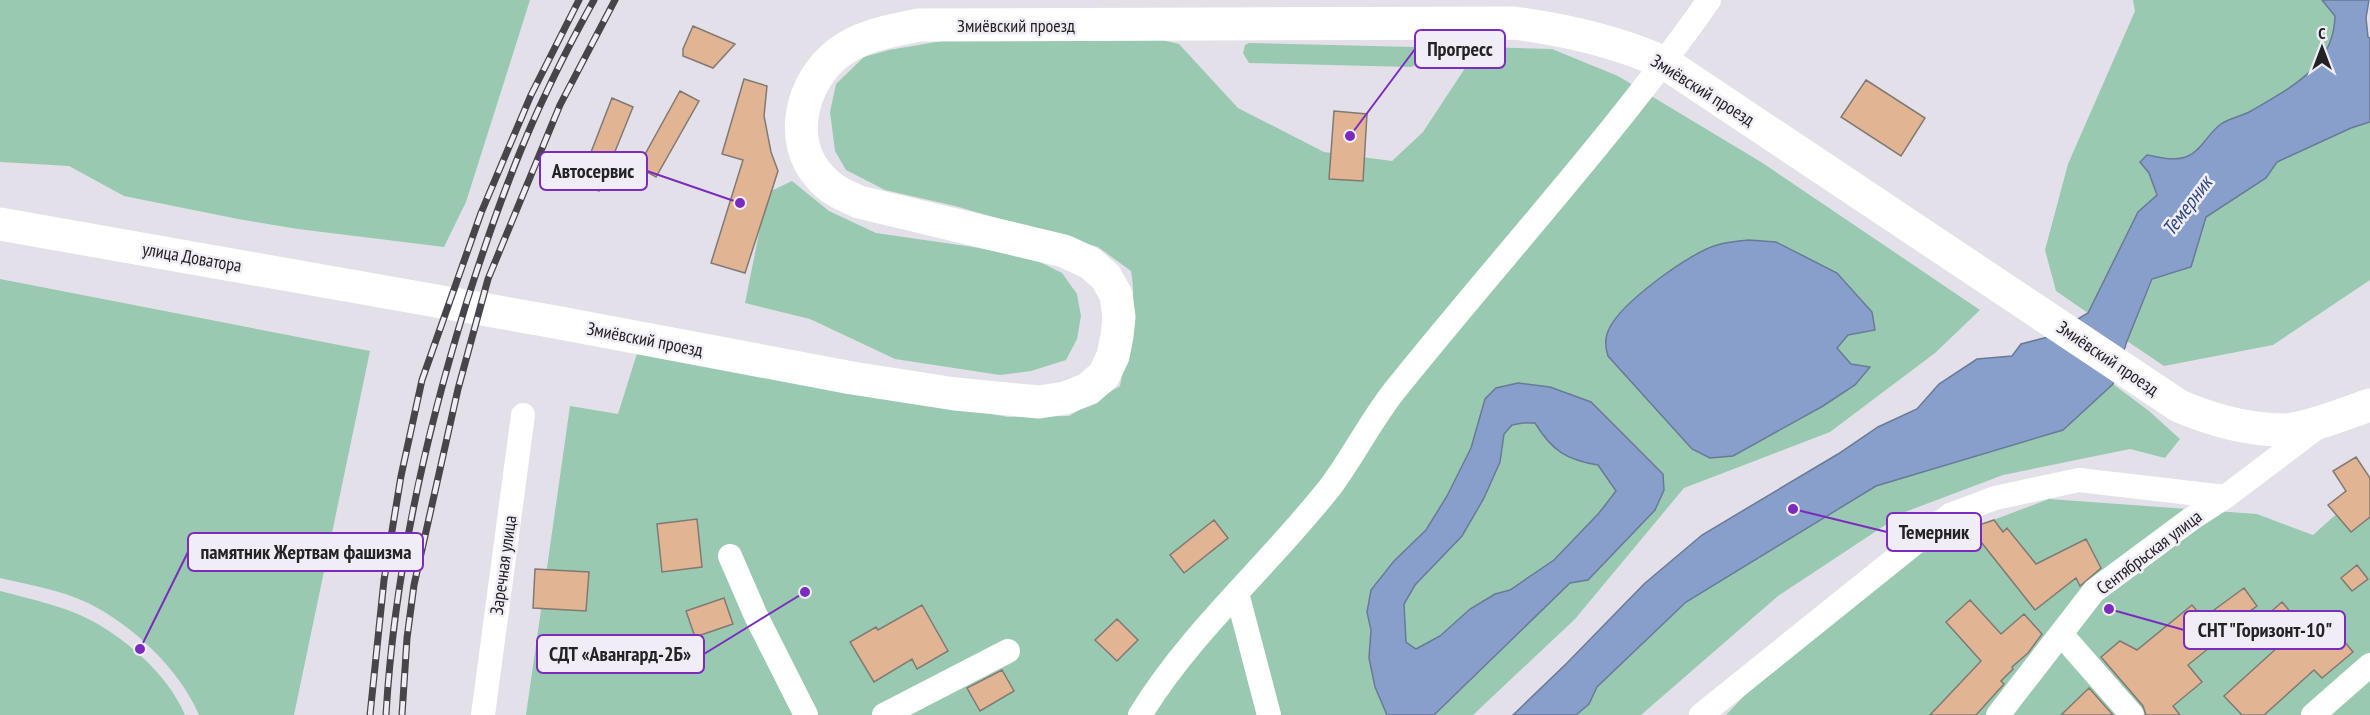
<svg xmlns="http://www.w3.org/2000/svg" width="2370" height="715" viewBox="0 0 2370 715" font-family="'PT Sans Narrow',sans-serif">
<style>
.green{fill:#99cab1}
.water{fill:#879fca;stroke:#697a98;stroke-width:1.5;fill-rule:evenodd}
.building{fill:#e1b494;stroke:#817974;stroke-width:1.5}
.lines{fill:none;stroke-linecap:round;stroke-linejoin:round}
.street{stroke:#fff;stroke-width:24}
.primary{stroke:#fff;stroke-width:33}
.rail-casing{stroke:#474549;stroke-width:7}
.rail{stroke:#f1edf6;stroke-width:4.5;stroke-dasharray:14;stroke-linecap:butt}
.labels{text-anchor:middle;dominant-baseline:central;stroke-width:5;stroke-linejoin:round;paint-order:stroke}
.street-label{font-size:18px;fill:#232225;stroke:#f1edf6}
.water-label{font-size:20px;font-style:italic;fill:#2c497f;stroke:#f1edf6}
.leader{fill:none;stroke:#7b2cbf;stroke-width:2}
.callout-dot{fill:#7b2cbf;stroke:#f1edf6;stroke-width:2}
.callout{fill:#f1edf6;stroke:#7b2cbf;stroke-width:2}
.callout-label{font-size:20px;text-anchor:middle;font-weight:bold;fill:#232225}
</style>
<rect width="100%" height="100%" fill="#e3e0e9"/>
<path class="green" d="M0,0H530L466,202L444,247L298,229L238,219L124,196L69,166L0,162Z
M2133,0H2322L2335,16C2334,67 2290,88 2251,111C2242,116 2230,118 2221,124C2209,132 2201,151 2188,156C2175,162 2160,157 2147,155L2140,161L2149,173L2157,195L2138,212L2088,313L2056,291L2045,250L2068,164L2135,11Z
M1144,36L1179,44L1238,108L1324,152L1392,161L1423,132L1479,47L1552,49L1618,76L1761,162L1980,310L1935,353L1830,432L1684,488L1575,619L1473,715H526L570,406L618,414L638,350L1008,417L1069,416L1120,386C1127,348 1138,310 1131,271L1098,247L955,206L885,190L846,170L835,151L830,112L836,84L864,57L889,50L948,40Z
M1249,43L1414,47C1422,53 1421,63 1411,67L1249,63L1243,53L1245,45Z
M2370,122V280L2273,345L2164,366L2127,341L2153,279L2191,267L2206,217L2265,178L2277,162L2351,128Z
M792,181L829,211L876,233L973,247L1032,258L1062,273L1077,294L1081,316L1077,339L1066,360L1031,371L1000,375L895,359L810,319L745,303L767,193Z
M0,279L370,351L294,715H199C180,670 133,625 88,603C61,590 29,585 0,578Z
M2113,384L2149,411L2180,439L2165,458L2130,449L2003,475L1905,512L1778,596L1641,715H1576L1589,704L1597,687L1686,602L1876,486L2063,430Z
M2370,484V715H1726L1763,676L1932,543L2049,499L2257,514L2313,535Z
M0,591C27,598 54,604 80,615C121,633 168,674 185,715H0Z"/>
<path class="water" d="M2322,0H2369L2366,18L2368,37L2370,38V122L2351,128L2277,162L2266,178L2206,217L2191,267L2152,279L2127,341L2113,384L2063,430L1876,486L1686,602L1597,687L1589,704L1576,715H1513L1567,663L1644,584L1702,535L1838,454L1878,427L1917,409L1939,384L1977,359L2012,356L2021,344L2048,337L2088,313L2138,212L2157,195L2149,173L2140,162L2147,155C2160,157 2175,162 2188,156C2201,151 2209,132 2221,124C2230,118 2242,116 2251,111C2290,88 2334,67 2335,16Z
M1749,240L1776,242L1837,273L1872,312L1875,330L1848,335L1837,348L1851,364L1870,367L1855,385L1823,406L1733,456L1710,458L1692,449L1608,356C1605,347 1604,339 1609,329C1621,303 1689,253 1717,245C1727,242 1738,241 1749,240Z
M1518,383L1550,387L1591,402L1663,474L1664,490L1655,510L1588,580L1570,583L1434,715H1387L1375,687L1369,658L1371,630L1367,612L1371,590L1394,561L1426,530L1447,496L1471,448L1485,399L1496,388ZM1523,423H1535C1552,451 1567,460 1598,465L1616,491L1599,513L1554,560L1510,590L1495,594L1470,609L1440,636L1416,649L1406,642L1404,604L1415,585L1462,536L1484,498L1500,462L1504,434L1512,425Z"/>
<path class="building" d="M693,26L735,44L713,68L683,56V49Z
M744,79L767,86L764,116L771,152L778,171L745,273L711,263L743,160L722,154Z
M1866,80L1925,118L1901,156L1841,117Z
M680,91L699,101L656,177L638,167Z
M612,98L633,107L599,191L579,183Z
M1334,111L1367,114L1363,181L1329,179Z
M2356,457L2370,478V517L2351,532L2328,505L2346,491L2333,471Z
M697,519L702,567L662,572L657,524Z
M1214,520L1228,538L1184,573L1170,555Z
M1994,520L2003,532L2007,528L2036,564L2086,539L2101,568L2080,586L2076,578L2035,610L1970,528Z
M2357,565L2368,579L2352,591L2341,578Z
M535,569L589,572L586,611L533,608Z
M2244,588L2257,606L2216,635L2220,639L2188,665L2202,682L2173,706L2180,715H2146L2143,706L2101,657L2120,641L2137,650L2192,605L2203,618Z
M724,598L733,624L695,637L686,611Z
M1970,600L2001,634L2024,614L2042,634L2028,653L2012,667L2013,669L2001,681L2004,684L1976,715H1930L1981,661L1946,622Z
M2282,602L2317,643L2334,629L2353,652L2322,678L2314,670L2264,715H2242L2224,696L2278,647L2258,623Z
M922,605L948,651L917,669L912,659L874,682L850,642L876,627L878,630Z
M1117,619L1138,640L1117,661L1095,640Z
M1002,670L1014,691L980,711L967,688Z
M2089,688L2113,715H2061Z"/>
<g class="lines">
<path class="street" d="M730,556L756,616L806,715
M1237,593L1269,715
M2061,634L2132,715
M483,715L523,415
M884,715L1008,651
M1140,715C1192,630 1270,564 1331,486C1354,455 1371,420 1395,390C1499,260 1613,137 1709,0
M1701,715L1950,515L1995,498L2079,480L2225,497
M1998,715L2094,591L2191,519L2225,497L2319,426
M2313,715L2370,665"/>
<path class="primary" d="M0,224L555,322L852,378L955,394L1039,402L1065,398L1088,389L1104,375L1113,356L1117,336L1119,317L1116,295L1106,277L1090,263L1064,251L859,202C844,195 831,190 820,177C787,141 801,83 837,54C861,35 890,31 919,25L1514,23C1567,30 1616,41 1665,63L2179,406C2212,420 2248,430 2284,430C2305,430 2349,412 2370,405"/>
<defs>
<path id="rail" d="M370,715L384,580L401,476L422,380L481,213L531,95L579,0
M386,715C394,574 425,436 467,301C490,229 515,157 548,89C562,59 578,29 594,0
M402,715L407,638L414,585L458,389L488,279L560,105L615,0"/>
</defs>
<use href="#rail" class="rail-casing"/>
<use href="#rail" class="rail"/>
</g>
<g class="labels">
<g class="street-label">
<text x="1016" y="25">Змиёвский проезд</text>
<text transform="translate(1703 90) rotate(32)">Змиёвский проезд</text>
<text transform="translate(192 257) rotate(10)">улица Доватора</text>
<text transform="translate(645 339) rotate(11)">Змиёвский проезд</text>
<text transform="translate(2108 358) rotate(34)">Змиёвский проезд</text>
<text transform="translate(2149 552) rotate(-37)">Сентябрьская улица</text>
<text transform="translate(503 565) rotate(-82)">Заречная улица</text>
</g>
<g class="water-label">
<text transform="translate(2187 206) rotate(-53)">Темерник</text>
</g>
</g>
<path class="leader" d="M1350 136L1415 49M740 203L647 171M1793 509L1887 532M140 649L188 552M2109 609L2184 630M805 592L704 654"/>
<g class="callout-dot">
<circle cx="1350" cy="136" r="6"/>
<circle cx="740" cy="203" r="6"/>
<circle cx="1793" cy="509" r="6"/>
<circle cx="140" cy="649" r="6"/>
<circle cx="2109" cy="609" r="6"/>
<circle cx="805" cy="592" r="6"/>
</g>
<g class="callout">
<rect x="1415" y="30" width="90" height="38" rx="6"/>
<rect x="540" y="152" width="107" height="38" rx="6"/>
<rect x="1887" y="513" width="94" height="38" rx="6"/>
<rect x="188" y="533" width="235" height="38" rx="6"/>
<rect x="2184" y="611" width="161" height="38" rx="6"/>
<rect x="537" y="635" width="167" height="38" rx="6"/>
</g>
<g class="callout-label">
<text x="1460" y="56">Прогресс</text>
<text x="593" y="178">Автосервис</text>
<text x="1934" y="539">Темерник</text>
<text x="306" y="559">памятник Жертвам фашизма</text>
<text x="2265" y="637">СНТ "Горизонт-10"</text>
<text x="620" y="661">СДТ «Авангард-2Б»</text>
</g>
<g transform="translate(2322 48)" stroke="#f1edf6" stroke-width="4.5" paint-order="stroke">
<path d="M0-4.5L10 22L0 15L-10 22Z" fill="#232225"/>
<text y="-9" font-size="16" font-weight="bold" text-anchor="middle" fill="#232225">С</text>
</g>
</svg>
